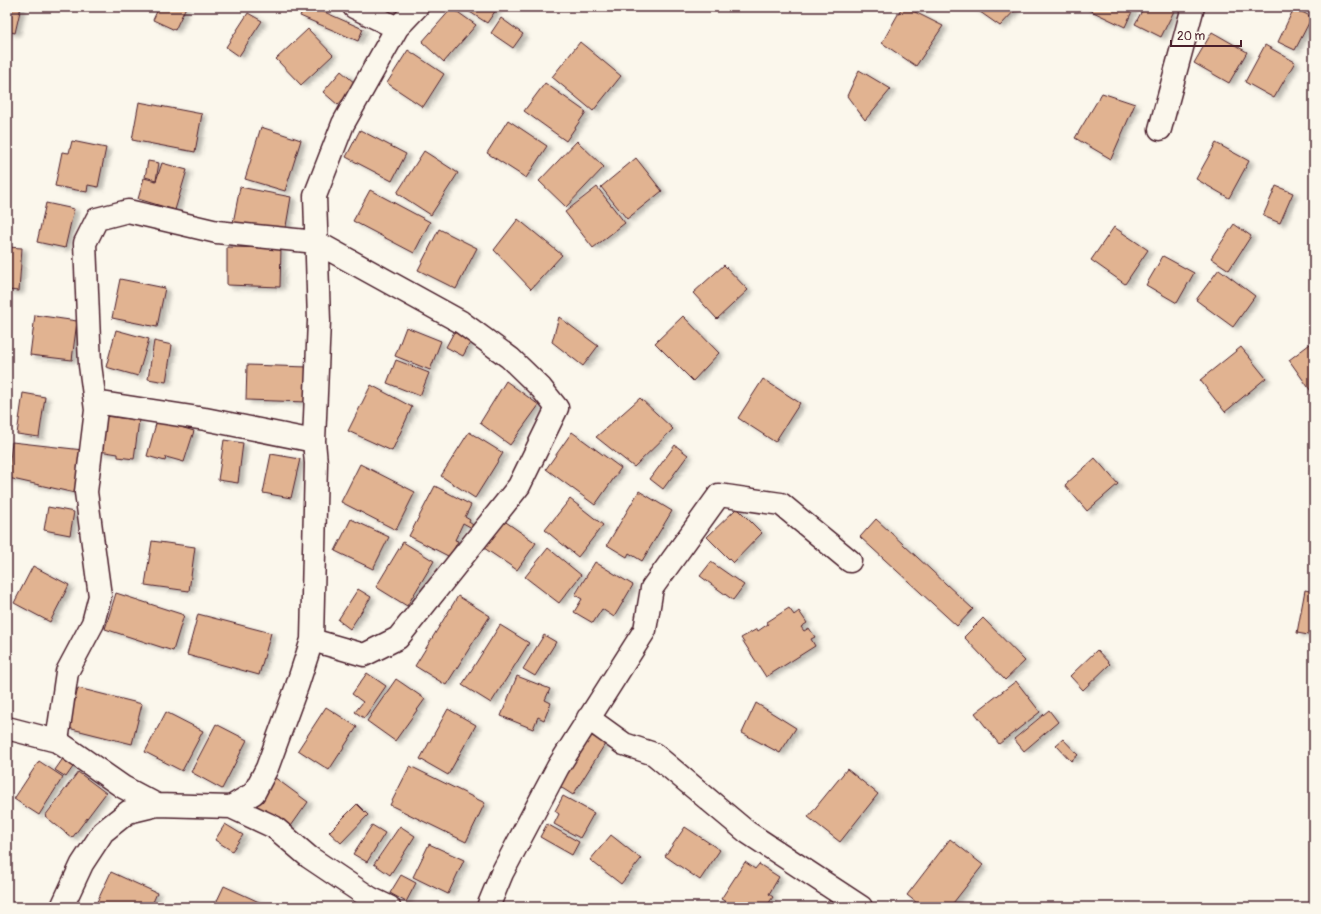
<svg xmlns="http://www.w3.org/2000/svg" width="1321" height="914" viewBox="0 0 1321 914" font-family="Pangolin,sans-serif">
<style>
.building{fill:#e1b391;stroke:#4a1f2b;filter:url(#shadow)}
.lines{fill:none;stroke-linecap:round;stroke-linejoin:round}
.street-casing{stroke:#4a1f2b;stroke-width:25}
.street{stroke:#fbf7ec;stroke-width:22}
</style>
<defs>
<filter id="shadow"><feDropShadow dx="4.5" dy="2.5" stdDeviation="2" flood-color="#0004"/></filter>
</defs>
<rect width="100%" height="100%" fill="#fbf7ec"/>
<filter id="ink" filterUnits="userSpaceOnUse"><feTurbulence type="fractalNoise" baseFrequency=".025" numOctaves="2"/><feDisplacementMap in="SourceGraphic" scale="8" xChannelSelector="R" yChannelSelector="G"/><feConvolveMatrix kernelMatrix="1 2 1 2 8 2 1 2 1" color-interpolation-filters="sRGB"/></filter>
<g filter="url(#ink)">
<path class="building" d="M7,7H21L15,33L7,31Z
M159,7H186L175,30L153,20Z
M304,7H313L363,29L358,41L300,16Z
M462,7H498L487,23Z
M902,7H905L943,26L916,66L882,43Z
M973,7H1018L1000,26Z
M1088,7H1134L1125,27L1087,9Z
M1144,7H1166L1174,11L1161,37L1135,24Z
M452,8L476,25L444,62L422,42Z
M1294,8L1312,17L1295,50L1278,42Z
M248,13L262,21L239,56L226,47Z
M501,18L523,34L513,48L491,33Z
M308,29L333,55L301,85L276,59Z
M1212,32L1247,52L1229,83L1194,63Z
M580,42L621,76L593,111L552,77Z
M1265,45L1295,62L1274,98L1245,82Z
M408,50L444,74L423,107L387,83Z
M859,70L891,89L865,120L847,96Z
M341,71L356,84L338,105L323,92Z
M545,83L586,112L566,141L524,111Z
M1102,93L1135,104L1111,159L1075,138Z
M139,102L202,114L195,152L132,140Z
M508,120L547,146L526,178L487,153Z
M261,127L301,140L285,191L245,179Z
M360,130L406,154L392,181L346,157Z
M72,141L106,148L98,187L88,185L87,192L55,186L62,152L69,153Z
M577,141L604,167L566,207L539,181Z
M1216,143L1249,161L1229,198L1196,179Z
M424,151L458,173L431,215L397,193Z
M636,158L662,191L627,219L601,187Z
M148,161L159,163L156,180L145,177Z
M162,163L187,170L175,210L138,199L144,178L156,181Z
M1276,186L1293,193L1280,223L1263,216Z
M240,187L291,197L285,232L233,223Z
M597,187L625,223L593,248L565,212Z
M370,190L430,222L414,253L353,221Z
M46,203L74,209L65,248L37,242Z
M518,219L562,255L531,289L494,250Z
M1234,224L1251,236L1229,270L1211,258Z
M1114,227L1148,250L1125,284L1091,260Z
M439,229L477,248L456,289L418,270Z
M7,247L22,248L19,291L7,290Z
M227,247L281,248L280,287L227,285Z
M1163,256L1194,273L1177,303L1146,285Z
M724,265L748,290L717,319L693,293Z
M1219,269L1255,296L1233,327L1196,300Z
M120,279L165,288L157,327L112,318Z
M35,315L77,321L72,360L30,355Z
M683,316L719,353L693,381L655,343Z
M559,317L598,346L583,366L552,342Z
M406,327L441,341L430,370L395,356Z
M116,330L149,339L138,376L106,367Z
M454,332L471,341L463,356L446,347Z
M154,341L172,345L166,382L148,379Z
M1314,341V393L1313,394L1289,360Z
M1241,347L1266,378L1225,412L1200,380Z
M396,360L429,373L420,396L387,383Z
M247,365L308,367L307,402L246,400Z
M763,379L800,403L775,442L738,418Z
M506,381L539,405L510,445L480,423Z
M371,385L412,407L392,451L348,431Z
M23,393L45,397L39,437L17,434Z
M640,398L673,429L634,467L596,437Z
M104,416L139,420L134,459L118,457V454L99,451Z
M157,420L194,431L184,462L166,457L165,461L147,456Z
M469,432L503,453L475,498L441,476Z
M572,432L621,468L595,505L546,469Z
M224,440L243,443L238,483L218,480Z
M12,442L83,450L75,493L8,478Z
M675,445L688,455L663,489L650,479Z
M271,454L300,459L291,498L263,493Z
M1095,458L1118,484L1087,511L1065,485Z
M360,464L415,492L396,530L341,502Z
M435,486L471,505L465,517L470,520L469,522L473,525L472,528L463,523L455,540L458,541L450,557L409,536Z
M639,491L672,511L642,561L629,553L627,557L607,545Z
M570,499L603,525L578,557L545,530Z
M48,507L74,512L70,535L44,530Z
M737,508L762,533L733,563L707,537Z
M351,519L389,537L373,569L335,551Z
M876,519L973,609L957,626L860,537Z
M503,520L536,543L517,570L484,548Z
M152,541L195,547L189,591L145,585Z
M403,542L434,561L407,606L376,587Z
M548,548L581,575L559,603L525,577Z
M595,562L633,585L614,617L602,609L593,623L574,612L582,599L575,595Z
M711,562L744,585L733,600L700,576Z
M33,566L69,585L50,622L14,603Z
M358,589L371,597L350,629L338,620Z
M1305,590L1314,592V636L1297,633Z
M116,593L184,615L173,651L105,629Z
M458,596L490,616L446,685L415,666Z
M789,608L794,615L799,611L807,623L801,627L804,631L809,628L815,637L811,639L815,646L766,677L741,638L757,629L758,631L768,624L767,622Z
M198,614L271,633L259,675L187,655Z
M983,618L1025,661L1005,680L964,637Z
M500,625L529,643L491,703L462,685Z
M544,635L556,642L535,676L523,669Z
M1097,650L1110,664L1083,690L1070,676Z
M367,673L386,686L364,718L355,712L363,702L352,694Z
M517,676L550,689L545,700L551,703L544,720L538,717L533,729L501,716Z
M396,679L425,699L395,741L367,721Z
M1016,681L1040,712L999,744L975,713Z
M78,688L142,704L132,744L68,728Z
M756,703L796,728L780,753L742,733Z
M326,707L357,727L329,770L298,750Z
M448,709L476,725L448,775L420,759Z
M1049,710L1058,722L1024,751L1014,739Z
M166,712L203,731L182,771L145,752Z
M216,724L247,740L222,789L191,772Z
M586,732L605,744L573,795L554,783Z
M1063,739L1078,755L1071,761L1056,745Z
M64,757L75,764L66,777L55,770Z
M39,761L63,777L39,815L14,799Z
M410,766L485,803L466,842L390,805Z
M847,769L878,794L840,842L808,817Z
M78,772L106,793L72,838L45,816Z
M274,777L308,802L289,829L255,804Z
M563,796L594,813L580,838L554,824L559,814L555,811Z
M357,804L368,815L341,843L329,832Z
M225,824L243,835L232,851L215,840Z
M547,824L579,842L572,855L540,837Z
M372,825L385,833L367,862L353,854Z
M400,826L415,836L390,875L374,864Z
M685,827L720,850L700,880L665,856Z
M611,835L641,859L621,884L590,860Z
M950,839L983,865L950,907H922L907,895Z
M429,844L464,860L448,894L413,877Z
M745,862L755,869L759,864L779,877L769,894L773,897L766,907H734L721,899Z
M111,872L157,893L151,907H104L96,904Z
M401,875L416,883L406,902L390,893Z
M224,886L270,907H214Z"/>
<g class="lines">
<defs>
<path id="street" d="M354,7L397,28
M1160,129L1193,7
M95,402L205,419L314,441
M588,718L624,744L654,754L747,832L861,907
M7,728L57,741L123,787L157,805
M57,741L67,672L93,623L100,596L86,492L96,410L90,365L85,243L97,219L128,211L217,232L316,242L461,322L510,358L541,388L557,408L519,486L398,638L364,655L312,640
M231,807L274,827L309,857L370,898L389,907
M62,907L82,864L103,832L128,812L157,805L231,807L254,793L267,768L297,686L312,640L316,463L314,441L319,321L315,196L343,124L397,28L417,7
M488,907L502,873L558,767L645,630L652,588L719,495L781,504L850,561"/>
</defs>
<use href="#street" class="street-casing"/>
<use href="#street" class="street"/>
</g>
</g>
<rect width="1321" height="914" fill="none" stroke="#fbf7ec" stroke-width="24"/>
<rect x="12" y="12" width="1297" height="890" fill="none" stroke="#4a1f2b" stroke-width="1.5" filter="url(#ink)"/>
<path d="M1171 40v6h70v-6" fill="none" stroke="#4a1f2b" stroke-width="2"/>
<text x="1177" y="40" font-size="12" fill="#4a1f2b" stroke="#fbf7ec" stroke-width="3" paint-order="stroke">20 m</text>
</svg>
